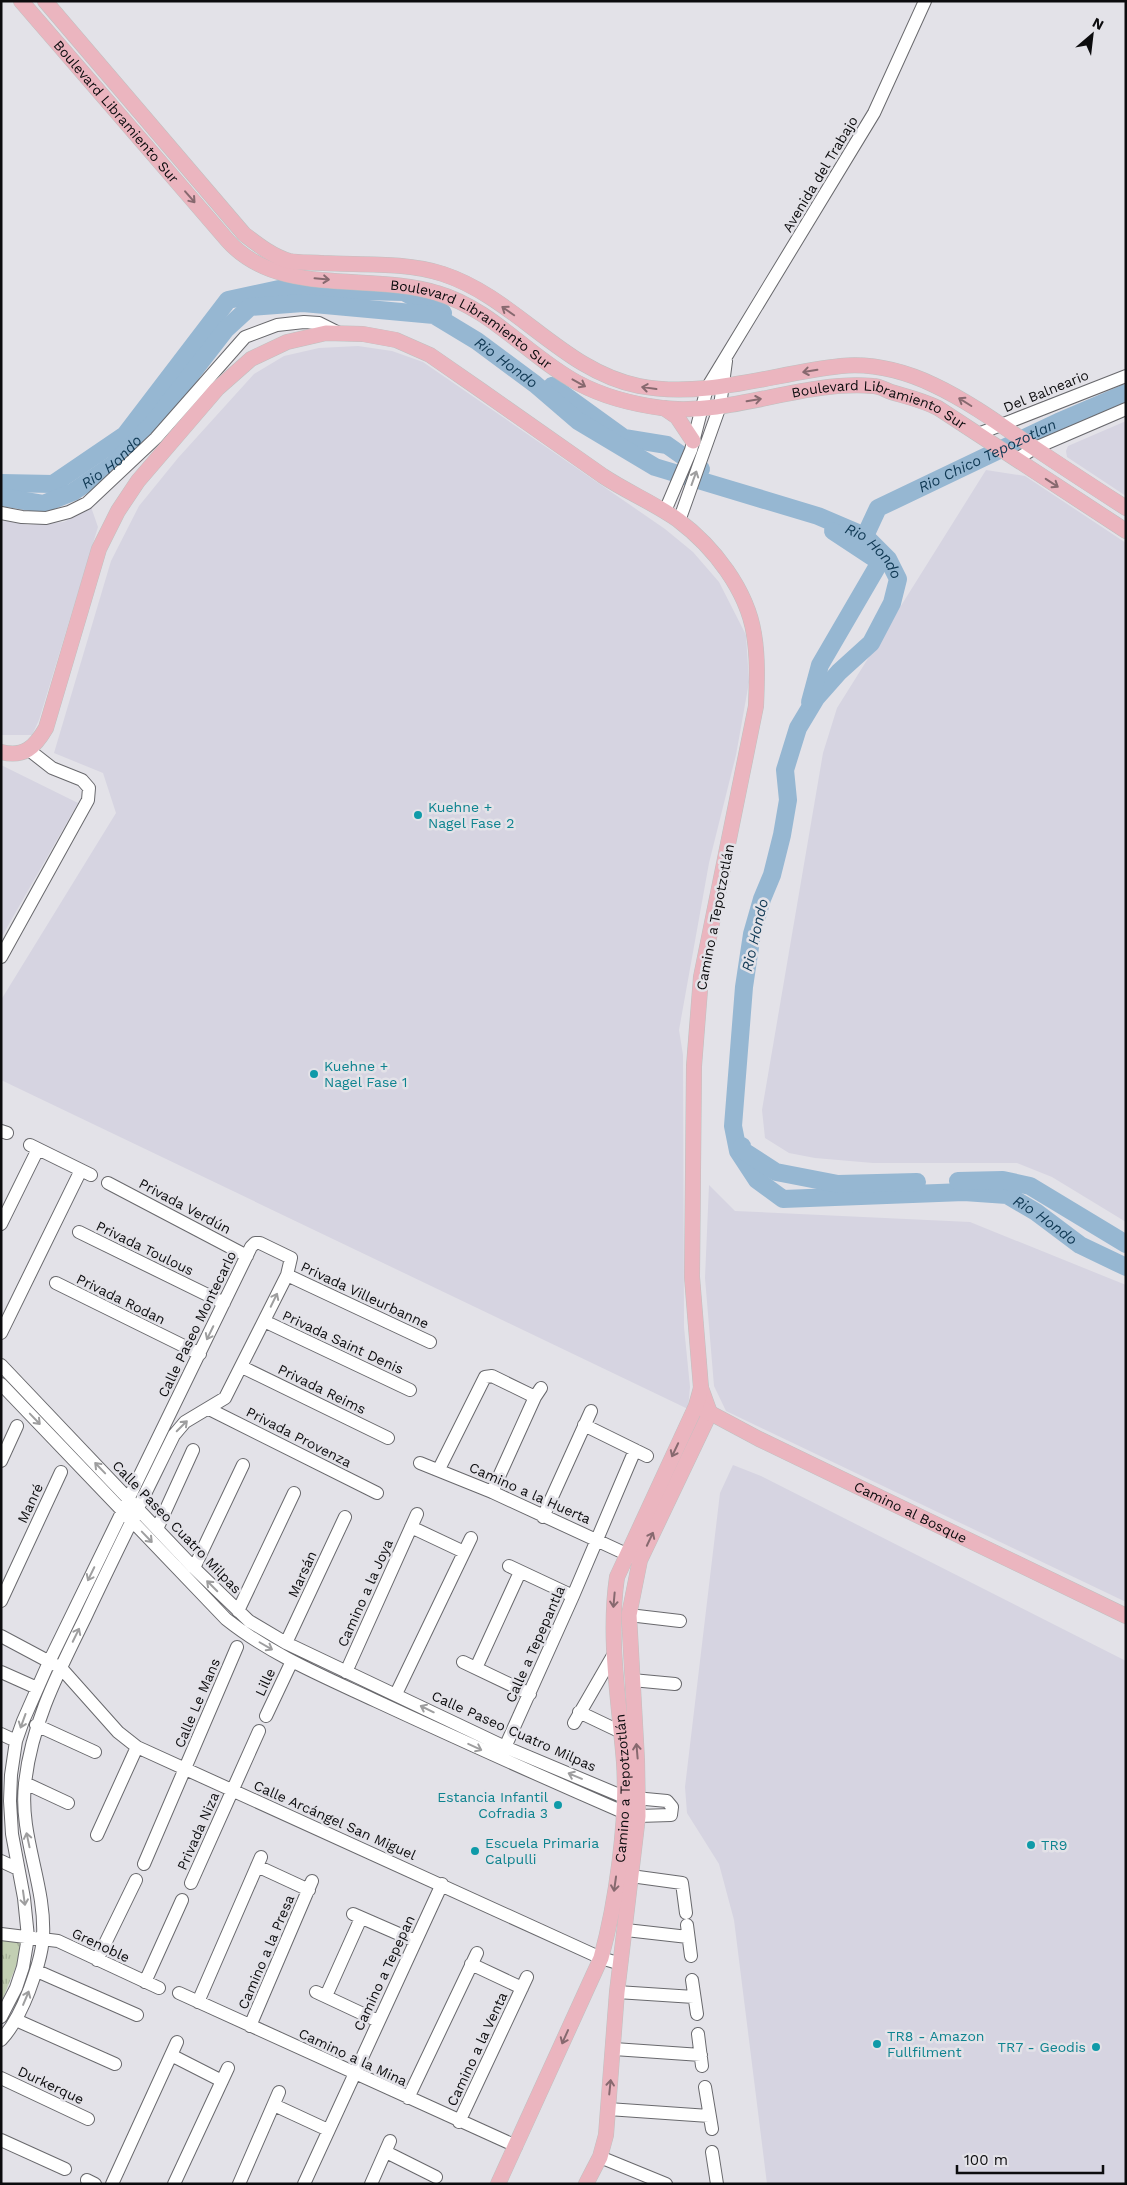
<svg xmlns="http://www.w3.org/2000/svg" width="1127" height="2185" viewBox="0 0 1127 2185" font-family="'Work Sans',sans-serif">
<style>
.built{fill:#d6d4e1}
.park{fill:url(#park-tufts)}
.lines{fill:none;stroke-linecap:round;stroke-linejoin:round}
.river{stroke:#96b7d2;stroke-width:18}
.minor-casing{stroke:#69696d;stroke-width:14}
.major-casing{stroke:#c0c0c0;stroke-width:16}
.minor{stroke:#fff;stroke-width:12}
.major{stroke:#ebb5bf;stroke-width:15}
.oneway{stroke:#87696f}
.oneway2{stroke:#9e9e9f}
.culture-dot{fill:#0f9aa8;stroke:#e3e2e8;stroke-width:2}
.labels{text-anchor:middle;dominant-baseline:central;stroke-width:5;stroke-linejoin:round;paint-order:stroke}
.street-label{font-size:14px;fill:#0c0c0e;stroke:#e3e2e8}
.culture-label{font-size:14px;fill:#0d838f;stroke:#e3e2e8;text-anchor:start}
.water-label{font-size:15px;font-style:italic;fill:#103954;stroke:#e3e2e8}
</style>
<defs>
<pattern id="park-tufts" width="24" height="20" patternUnits="userSpaceOnUse" patternTransform="scale(1.25)"><rect width="24" height="20" fill="#c2cfb3"/><path d="M3 7l-1-3M5 7V3M7 7l1-3M15 17l-1-3M17 17v-4M19 17l1-3" fill="none" stroke="#a6b199"/></pattern>
</defs>
<rect width="100%" height="100%" fill="#e3e2e8"/>
<path class="built" d="M358,346L392,351L423,362L665,529L693,552L719,582L746,635L749,682L736,755L709,863L679,1030L683,1055L684,1327L690,1387L688,1409L1,1080V1000L116,813L103,773L54,753L111,561L139,506L178,458L254,374L284,356L319,348Z
M1126,421V496L1067,457L1066,451L1068,446Z
M986,470L1025,476L1126,543V1222L1052,1177L1017,1163H873L815,1158L789,1153L765,1138L762,1110L823,753L837,708Z
M91,507L98,527L39,720L32,735H1V520L28,525L64,522Z
M1,765L78,803L1,938Z
M709,1185L735,1211L970,1222L1126,1285V1602L726,1411L714,1386L705,1278Z
M733,1465L761,1476L1126,1661V2184H767L734,1920L719,1864L687,1813L685,1787L720,1493Z"/>
<path class="park" d="M1,1934L28,1937L1,2003Z"/>
<g class="lines">
<g class="river">
<path d="M552,386L624,438L667,445L701,469"/>
<path d="M1,483L53,484L125,435L228,300L279,289L404,292L443,313"/>
<path id="s1" d="M1,497L43,504L73,492L114,464L154,422L226,329L250,307L303,303L434,315L477,341L535,384L578,421L655,467L818,516L865,536L888,559L898,579L892,603L871,643L839,672L816,698L798,728L785,770L788,800L782,835L772,875L762,899L752,934L744,987L733,1126L738,1151L757,1180L783,1199L964,1192L1007,1195L1036,1212L1080,1245L1126,1267"/>
<path id="s2" d="M865,536L878,508L1058,422L1126,393"/>
<path d="M810,702L820,665L880,562L833,531"/>
<path d="M742,1146V1150L776,1172L838,1184L917,1182"/>
<path d="M958,1181L1003,1180L1030,1186L1126,1244"/>
</g>
<defs>
<path id="minor" d="M978,434L1126,376
M1017,459L1035,448L1126,409
M665,511L691,450L707,388L874,113L925,1
M1,513L22,517L46,518L69,512L87,503L156,438L245,337L277,325L304,322L319,323L339,333
M679,521L720,406L726,361
M1,957L88,800L89,788L82,780L52,768L29,750
M1,1131L7,1133
M30,1145L91,1175
M108,1183L247,1256
M1,1224L38,1149
M79,1232L224,1303
M287,1275L430,1342
M56,1283L200,1354
M264,1321L410,1390
M1,1333L81,1170
M1,1365L194,1568L249,1621L286,1643L505,1747L624,1797L667,1801L672,1807L671,1815L638,1816L623,1812C540,1776 458,1739 376,1701C325,1677 271,1655 226,1619L1,1384
M242,1367L388,1438
M209,1409L377,1493
M584,1425L647,1456
M1,1461L17,1426
M420,1463L492,1492L635,1558
M439,1469L485,1377L492,1376L535,1397
M492,1492L535,1397L541,1388
M543,1517L591,1411
M411,1527L464,1552
M157,1529L193,1450
M509,1566L573,1596
M194,1568L243,1465
M1,1601L61,1472
M238,1611L294,1493
M629,1615L680,1621
M1,1636L61,1668L118,1732L137,1747L601,1958L621,1964
M286,1643L345,1517
M463,1662L530,1694
M476,1668L520,1572
M1,1672L37,1688
M346,1672L417,1514
M632,1680L675,1684
M396,1694L471,1538
M579,1712L621,1732
M266,1716L292,1661
M574,1723L615,1652
M36,1725L95,1752
M1,1734L16,1741
M502,1754L573,1596L635,1450
M25,1783L68,1803
M97,1835L137,1747
M1,1861L18,1869
M144,1864L237,1647
M257,1866L309,1890
M631,1876L682,1883L686,1913
M191,1883L259,1731
M353,1914L415,1941
M687,1925L691,1956
M626,1930L688,1937
M1,1934L58,1941L159,1988
M97,1960L136,1880
M471,1964L522,1988
M37,1971L137,2015
M692,1980L697,2014
M145,1982L182,1900
M316,1992L378,2021
M617,1992L694,1997
M179,1993L516,2146
M326,1996L361,1918
M198,2002L261,1857
M1,2017L16,1988L23,1967L28,1937L24,1898L12,1834L10,1801L11,1775L16,1741L23,1721L49,1662L251,1247L255,1243H260L291,1258L287,1275L225,1398L185,1422L174,1435C144,1496 114,1556 85,1618C59,1671 31,1724 25,1784C19,1836 46,1885 43,1937C42,1955 35,1974 29,1991C22,2009 14,2026 1,2040
M16,2020L115,2064
M250,2026L312,1881
M698,2034L702,2066
M614,2049L701,2055
M171,2055L222,2081
M1,2078L88,2119
M705,2087L712,2129
M408,2098L477,1953
M274,2105L328,2130
M608,2109L709,2116
M459,2122L527,1977
M1,2140L65,2169
M386,2152L436,2177
M712,2152L717,2184
M600,2157L666,2184
M87,2180L95,2184
M112,2184L177,2042
M174,2184L228,2068
M239,2184L279,2092
M304,2184L442,1884
M371,2184L390,2141"/>
<g id="major">
<path id="s3" d="M21,1L228,241C279,298 371,272 437,293C492,309 529,357 578,383C604,397 632,404 662,408C733,416 802,380 873,386C880,386 885,390 891,392C908,397 922,400 938,408L1126,531"/>
<path d="M45,1L244,234C257,244 272,256 289,261C300,263 312,262 323,263C362,265 406,262 443,274C516,298 563,371 639,386C706,399 775,373 841,366C913,359 976,408 1033,447C1064,468 1095,488 1126,508"/>
<path d="M664,408L677,417L693,441"/>
<path d="M1,752C24,758 35,747 46,728L99,549L118,511L138,481L217,389L251,359L287,342L326,333L363,334L396,340L430,355C488,395 546,436 603,476C627,492 654,503 678,520C714,547 747,590 754,634C758,658 757,682 756,706L701,977L694,1066L692,1277L701,1388L710,1413L640,1560L629,1615L637,1760L638,1816L617,1992L606,2135L600,2157L586,2184"/>
<path id="s4" d="M701,1408L759,1439L1126,1616"/>
<path id="s5" d="M498,2184L601,1958C616,1904 628,1819 624,1762C619,1701 608,1638 617,1577L696,1406L701,1388"/>
</g>
</defs>
<use href="#minor" class="minor-casing"/>
<use href="#major" class="major-casing"/>
<use href="#minor" class="minor"/>
<use href="#major" class="major"/>
</g>
<defs><path id="oneway-shaft" d="M-6 0H5M1.5-3L5.5 0L1.5 3" fill="none" stroke-width="1.6" stroke-linecap="round" stroke-linejoin="round" transform="scale(1.25)"/></defs>
<g class="oneway">
<use href="#oneway-shaft" transform="translate(190 197) rotate(49)"/>
<use href="#oneway-shaft" transform="translate(322 279) rotate(5)"/>
<use href="#oneway-shaft" transform="translate(508 311) rotate(-145)"/>
<use href="#oneway-shaft" transform="translate(810 371) rotate(171)"/>
<use href="#oneway-shaft" transform="translate(579 383) rotate(29)"/>
<use href="#oneway-shaft" transform="translate(649 388) rotate(-172)"/>
<use href="#oneway-shaft" transform="translate(754 400) rotate(-9)"/>
<use href="#oneway-shaft" transform="translate(965 402) rotate(-148)"/>
<use href="#oneway-shaft" transform="translate(1052 483) rotate(33)"/>
<use href="#oneway-shaft" transform="translate(675 1450) rotate(115)"/>
<use href="#oneway-shaft" transform="translate(650 1539) rotate(-65)"/>
<use href="#oneway-shaft" transform="translate(614 1600) rotate(95)"/>
<use href="#oneway-shaft" transform="translate(637 1751) rotate(-95)"/>
<use href="#oneway-shaft" transform="translate(615 1884) rotate(98)"/>
<use href="#oneway-shaft" transform="translate(565 2037) rotate(114)"/>
<use href="#oneway-shaft" transform="translate(610 2087) rotate(-84)"/>
</g>
<g class="oneway2">
<use href="#oneway-shaft" transform="translate(694 478) rotate(-70)"/>
<use href="#oneway-shaft" transform="translate(274 1300) rotate(-64)"/>
<use href="#oneway-shaft" transform="translate(210 1333) rotate(116)"/>
<use href="#oneway-shaft" transform="translate(35 1419) rotate(46)"/>
<use href="#oneway-shaft" transform="translate(182 1426) rotate(-45)"/>
<use href="#oneway-shaft" transform="translate(100 1468) rotate(-134)"/>
<use href="#oneway-shaft" transform="translate(147 1537) rotate(46)"/>
<use href="#oneway-shaft" transform="translate(91 1574) rotate(116)"/>
<use href="#oneway-shaft" transform="translate(212 1586) rotate(-135)"/>
<use href="#oneway-shaft" transform="translate(76 1635) rotate(-64)"/>
<use href="#oneway-shaft" transform="translate(266 1646) rotate(30)"/>
<use href="#oneway-shaft" transform="translate(427 1709) rotate(-154)"/>
<use href="#oneway-shaft" transform="translate(23 1721) rotate(110)"/>
<use href="#oneway-shaft" transform="translate(475 1747) rotate(25)"/>
<use href="#oneway-shaft" transform="translate(575 1776) rotate(-157)"/>
<use href="#oneway-shaft" transform="translate(28 1840) rotate(-102)"/>
<use href="#oneway-shaft" transform="translate(24 1898) rotate(82)"/>
<use href="#oneway-shaft" transform="translate(26 1998) rotate(-67)"/>
</g>
<g class="culture-dot">
<circle cx="418" cy="815" r="5"/>
<circle cx="314" cy="1074" r="5"/>
<circle cx="558" cy="1805" r="5"/>
<circle cx="1031" cy="1845" r="5"/>
<circle cx="475" cy="1851" r="5"/>
<circle cx="877" cy="2044" r="5"/>
<circle cx="1096" cy="2047" r="5"/>
</g>
<g class="labels">
<g class="street-label">
<text stroke="none"><textPath href="#s3" startOffset="146">Boulevard Libramiento Sur</textPath></text>
<text transform="translate(820 174) rotate(-59)">Avenida del Trabajo</text>
<text stroke="none"><textPath href="#s3" startOffset="581">Boulevard Libramiento Sur</textPath></text>
<text transform="translate(1046 391) rotate(-22)">Del Balneario</text>
<text stroke="none"><textPath href="#s3" startOffset="1016">Boulevard Libramiento Sur</textPath></text>
<text transform="translate(715 917) rotate(-79)">Camino a Tepotzotlán</text>
<text transform="translate(185 1206) rotate(28)">Privada Verdún</text>
<text transform="translate(145 1248) rotate(26)">Privada Toulous</text>
<text transform="translate(365 1295) rotate(25)">Privada Villeurbanne</text>
<text transform="translate(121 1299) rotate(26)">Privada Rodan</text>
<text transform="translate(197 1324) rotate(-64)">Calle Paseo Montecarlo</text>
<text transform="translate(343 1342) rotate(25)">Privada Saint Denis</text>
<text transform="translate(322 1389) rotate(26)">Privada Reims</text>
<text transform="translate(299 1437) rotate(27)">Privada Provenza</text>
<text transform="translate(530 1493) rotate(24)">Camino a la Huerta</text>
<text transform="translate(30 1503) rotate(-65)">Manré</text>
<text stroke="none"><textPath href="#s4" startOffset="234">Camino al Bosque</textPath></text>
<text transform="translate(177 1527) rotate(46)">Calle Paseo Cuatro Milpas</text>
<text transform="translate(302 1574) rotate(-65)">Marsán</text>
<text transform="translate(365 1593) rotate(-66)">Camino a la Joya</text>
<text transform="translate(535 1644) rotate(-66)">Calle a Tepepantla</text>
<text transform="translate(265 1682) rotate(-65)">Lille</text>
<text transform="translate(197 1703) rotate(-67)">Calle Le Mans</text>
<text transform="translate(514 1731) rotate(24)">Calle Paseo Cuatro Milpas</text>
<text stroke="none"><textPath href="#s5" startOffset="420">Camino a Tepotzotlán</textPath></text>
<text transform="translate(335 1820) rotate(24)">Calle Arcángel San Miguel</text>
<text transform="translate(198 1831) rotate(-66)">Privada Niza</text>
<text transform="translate(101 1945) rotate(25)">Grenoble</text>
<text transform="translate(266 1952) rotate(-67)">Camino a la Presa</text>
<text transform="translate(384 1973) rotate(-65)">Camino a Tepepan</text>
<text transform="translate(477 2049) rotate(-65)">Camino a la Venta</text>
<text transform="translate(353 2057) rotate(25)">Camino a la Mina</text>
<text transform="translate(51 2085) rotate(25)">Durkerque</text>
</g>
<g class="culture-label">
<text x="428" y="807">Kuehne +<tspan x="428" dy="16">Nagel Fase 2</tspan></text>
<text x="324" y="1066">Kuehne +<tspan x="324" dy="16">Nagel Fase 1</tspan></text>
<text x="548" y="1797" text-anchor="end">Estancia Infantil<tspan x="548" dy="16">Cofradia 3</tspan></text>
<text x="485" y="1843">Escuela Primaria<tspan x="485" dy="16">Calpulli</tspan></text>
<text x="1041" y="1845">TR9</text>
<text x="887" y="2036">TR8 - Amazon<tspan x="887" dy="16">Fullfilment</tspan></text>
<text x="1086" y="2047" text-anchor="end">TR7 - Geodis</text>
</g>
<g class="water-label">
<text stroke="none"><textPath href="#s1" startOffset="604">Rio Hondo</textPath></text>
<text stroke="none"><textPath href="#s2" startOffset="152">Rio Chico Tepozotlan</textPath></text>
<text stroke="none"><textPath href="#s1" startOffset="124">Rio Hondo</textPath></text>
<text stroke="none"><textPath href="#s1" startOffset="1024">Rio Hondo</textPath></text>
<text transform="translate(755 935) rotate(-77)">Rio Hondo</text>
<text stroke="none"><textPath href="#s1" startOffset="2014">Rio Hondo</textPath></text>
</g>
</g>
<rect width="1127" height="2185" fill="none" stroke="#0c0c0e" stroke-width="5"/>
<g transform="translate(1092 35) rotate(28)" stroke="#e3e2e8" stroke-width="4" paint-order="stroke">
<path d="M0-4L9 19L0 12L-9 19Z" fill="#0c0c0e"/>
<text y="-8" font-size="14" font-weight="bold" text-anchor="middle" fill="#0c0c0e">N</text>
</g>
<path d="M957 2165v8h146v-8" fill="none" stroke="#0c0c0e" stroke-width="2.5"/>
<text x="964" y="2165" font-size="15" fill="#0c0c0e" stroke="#e3e2e8" stroke-width="4" paint-order="stroke">100 m</text>
</svg>
